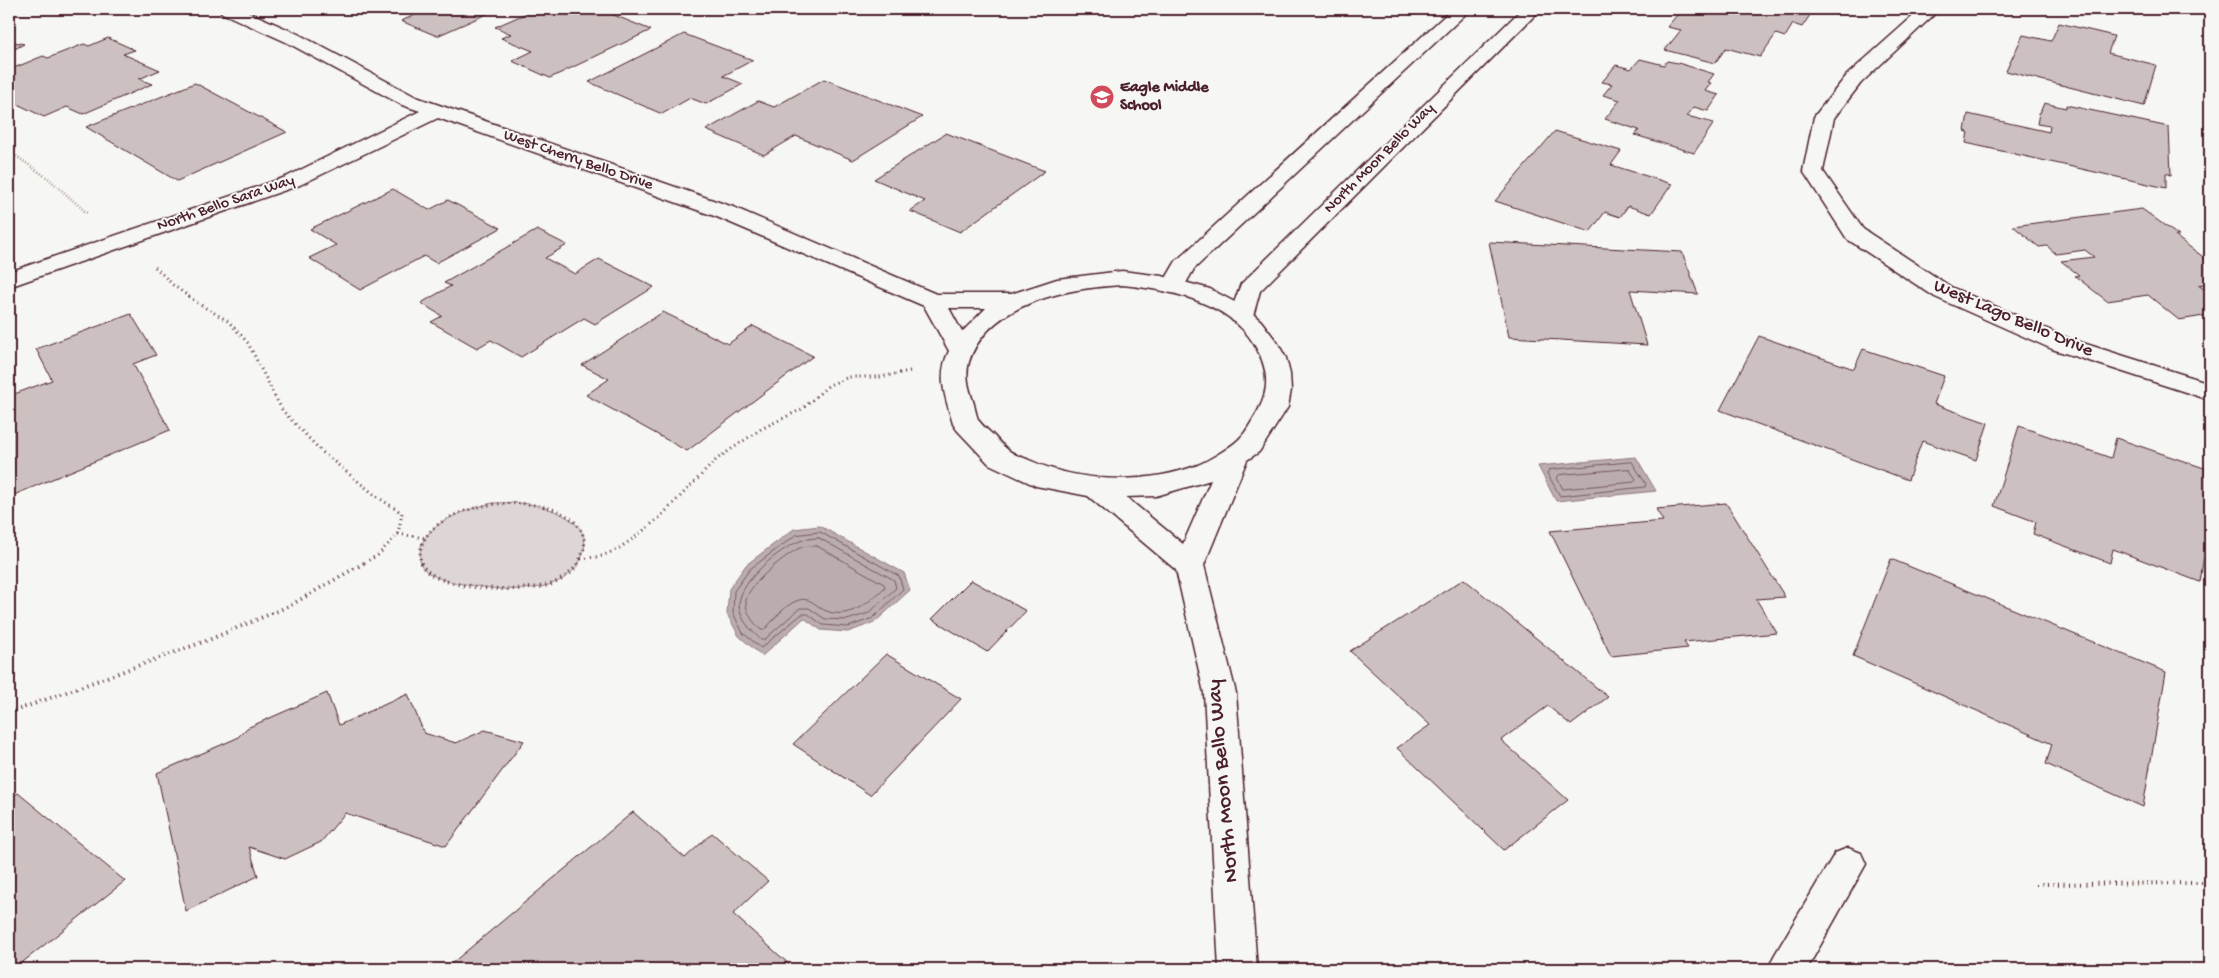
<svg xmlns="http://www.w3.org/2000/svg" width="2219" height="978" viewBox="0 0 2219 978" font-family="'Gochi Hand',sans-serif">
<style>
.green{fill:#ddd6d5;stroke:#947a80}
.water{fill:#bbadae;stroke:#8e747a}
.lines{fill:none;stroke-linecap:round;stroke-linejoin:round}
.shore{stroke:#77585f;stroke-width:1}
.building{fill:#ccc1c0;stroke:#4a1f2b}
.minor-casing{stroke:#4a1f2b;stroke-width:3}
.tertiary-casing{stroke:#4a1f2b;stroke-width:3}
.path-far2{stroke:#4a1f2b;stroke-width:2.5;stroke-dasharray:0.5 2.5;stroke-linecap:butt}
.path-far1{stroke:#4a1f2b;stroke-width:3;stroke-dasharray:1 4;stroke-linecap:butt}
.path{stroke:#4a1f2b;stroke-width:4;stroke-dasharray:1 4.5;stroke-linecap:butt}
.minor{fill:#f6f6f2;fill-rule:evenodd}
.tertiary{fill:#f6f6f2;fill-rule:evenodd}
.labels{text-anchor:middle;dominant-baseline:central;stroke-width:4;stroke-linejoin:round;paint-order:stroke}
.far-poi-label{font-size:16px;font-weight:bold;fill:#4a1f2b;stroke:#f6f6f2;text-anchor:start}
.far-street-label{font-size:16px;fill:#4a1f2b;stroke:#f6f6f2}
.street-label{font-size:19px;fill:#4a1f2b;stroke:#f6f6f2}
.near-street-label{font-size:22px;fill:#4a1f2b;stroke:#f6f6f2}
</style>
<rect width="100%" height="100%" fill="#f6f6f2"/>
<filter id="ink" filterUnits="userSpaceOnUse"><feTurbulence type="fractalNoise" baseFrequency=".02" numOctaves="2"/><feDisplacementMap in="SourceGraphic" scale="10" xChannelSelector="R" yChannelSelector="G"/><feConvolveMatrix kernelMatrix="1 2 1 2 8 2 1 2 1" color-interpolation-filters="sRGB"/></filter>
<g filter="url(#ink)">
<path class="green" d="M493,503C501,503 510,502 519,503C543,504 592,519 584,550C572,598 506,591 469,585C455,583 437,580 426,571C420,566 420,561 420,554C420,524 469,508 493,503Z"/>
<path class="water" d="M1636,457L1656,491L1556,501L1538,466Z
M820,526L904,573L910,590L875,622L848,632L821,630L804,618L762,656L739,636L727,614L729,589L746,565L794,529Z"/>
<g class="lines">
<path class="shore" d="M1632,462L1646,484L1645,487L1560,496L1547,473L1549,470Z
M1629,469L1636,479L1634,482L1563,489L1557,478L1559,475Z
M820,532L899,576L903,589L873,618L848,627L823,625L808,614H802L761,648L743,633L733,613L734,591L750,569L796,535Z
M819,538L894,580L896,588L869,613L847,620L825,619L809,608H800L764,640H761C751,630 739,619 739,604C740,581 779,549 800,541C806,539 812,538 819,538Z
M817,546L884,584L885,587C869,603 847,621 824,610C815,605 810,597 799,600C785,604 774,620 764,630H761C753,622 745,612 746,600C748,585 788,552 802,547C806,546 812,546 817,546Z"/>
</g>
<path class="building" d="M429,9H498L437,36L401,21Z
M536,9H599L651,30L550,78L512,61L533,51L501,38L511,34L495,27Z
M1682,9H1797L1812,12L1802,27L1793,24L1785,37L1776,34L1760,57L1726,48L1715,63L1665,50L1681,30L1667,27Z
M2059,23L2114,36L2108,53L2156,65L2144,106L2006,71L2023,35L2051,41Z
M684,34L753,60L723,76L743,84L706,104L690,98L662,114L589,82Z
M108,38L135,50L123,54L160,70L139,79L152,84L83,114L67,107L44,117L9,100V70L43,56L48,58L84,44L89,46Z
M9,41L24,44L9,52Z
M1640,59L1664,65L1667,61L1678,63L1714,74L1708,82L1711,83L1705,91L1719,95L1708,111L1694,107L1687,116L1714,123L1694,153L1635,135L1639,130L1605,119L1620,100L1603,95L1612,84L1602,82L1616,65L1631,69Z
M824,79L922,117L853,160L796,136L764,155L706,130L758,101L774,107Z
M195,83L287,132L177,181L86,127Z
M2044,103L2066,108V105L2169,127L2171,175L2166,173V188L1966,143L1968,132L1965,131L1968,114L2049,132L2050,126L2037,124L2039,113H2040Z
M1555,131L1621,151L1611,165L1672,184L1651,214L1628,206L1620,217L1605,212L1590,232L1495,201Z
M946,133L1045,171L960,232L910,211L925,201L874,179Z
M393,189L429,210L448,200L501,228L436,263L424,256L360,290L309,258L336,245L310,229Z
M2142,209L2179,236H2175L2210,262V283L2198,285L2210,293V315L2179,320L2148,295L2107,301L2075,276L2079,275L2061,261L2094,257L2085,250L2056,254L2047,246L2039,247L2013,226Z
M537,230L567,245L545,258L575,274L599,259L654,287L595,324L584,318L521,357L491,340L477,348L431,322L442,316L421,303L451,286L444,283Z
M1489,242L1682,252L1698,294L1630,290L1647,345L1509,337Z
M663,312L728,344L753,326L813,356L687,451L586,395L609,379L582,365Z
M131,314L156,355L133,364L170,430L9,497V396L52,380L36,349Z
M1759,336L1854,369L1863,349L1944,376L1934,404L1988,423L1976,460L1922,441L1908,480L1720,410Z
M2019,426L2111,458L2116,438L2210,470V537L2207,535L2200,582L2113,549L2110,563L2033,534L2036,522L1994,506Z
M1726,503L1785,597L1756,599L1777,633L1684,642L1688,648L1611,656L1550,531L1663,521L1656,509Z
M1891,559L2166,672L2143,807L2046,764L2052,744L1853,656Z
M1464,579L1608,697L1571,725L1548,706L1501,740L1568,800L1504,850L1397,748L1430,725L1350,651Z
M971,580L1026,611L987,652L932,619Z
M886,654L961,699L870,795L793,744Z
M327,693L339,725L408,694L424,733L456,743L485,730L524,741L446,846L345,813L321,842L285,859L249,847L258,876L186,911L157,773L237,738L247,728Z
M18,793L125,881L14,969H9V799Z
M633,812L685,858L712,833L768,881L733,914L790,965L786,969H445Z"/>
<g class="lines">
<defs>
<path id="minor" d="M219,9H242L298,34L416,97L733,207L936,294H1011L1057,279L1122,271L1162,276L1210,289L1246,308L1261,321L1277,342L1286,358L1290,374L1291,390L1288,407L1259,452L1247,460L1204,565L1236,693L1257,969H1219L1204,693L1176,570L1088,496L1036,486L989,464L957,430L953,424C946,398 936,377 949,351L924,306L717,217L438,118L300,185L9,287V272L286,177L420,111L402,105L286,42L222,13ZM1122,285C1171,290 1234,302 1258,351C1271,377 1268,397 1252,421C1249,426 1245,433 1241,437C1235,445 1208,461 1198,465C1146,485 1080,483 1029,460C1022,457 1014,455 1008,450C1003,446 998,441 994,436C989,431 981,425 978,419C976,414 975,409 974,404C969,389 965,377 969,362C988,302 1069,288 1122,285ZM949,308H986L962,332ZM1211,480L1183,544L1126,497L1156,496Z
M1921,9H1940L1861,83L1834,118L1823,171L1863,229L1951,287L2070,339L2210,383V400L2052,349L1935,297L1847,239L1803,171L1814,117L1817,113L1847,75Z
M1848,848L1861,853L1866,864L1807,969H1768L1774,956L1835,853Z"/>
<path id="tertiary" d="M1452,9H1471L1194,269L1182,290L1174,292L1166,290L1162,285L1176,261Z
M1522,9H1541L1260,291L1253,316L1249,321L1241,323L1233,321L1229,316L1241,284Z"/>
</defs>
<use href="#minor" class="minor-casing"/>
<use href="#tertiary" class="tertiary-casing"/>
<path class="path-far2" d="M9,151L49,179L87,213"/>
<path class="path-far1" d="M155,267L173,285L199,304L228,321L248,343L282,410L321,451L376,496L402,513L398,534L378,555L362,564
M398,534L426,538
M581,559L602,556L618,549L634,538L659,518L717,459L761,429L802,409L829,385L849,377H881L910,371
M421,564C407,497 573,481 584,539C586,548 581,556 578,564"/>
<path class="path" d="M421,563C432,592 526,593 552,584C562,580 573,573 578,563
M9,713L211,639L289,606L364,563
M2036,884L2210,883"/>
<use href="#minor" class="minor"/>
<use href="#tertiary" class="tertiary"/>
</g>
</g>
<defs>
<symbol id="school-disc" viewBox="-11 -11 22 22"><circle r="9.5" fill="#d1495b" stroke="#f6f6f2"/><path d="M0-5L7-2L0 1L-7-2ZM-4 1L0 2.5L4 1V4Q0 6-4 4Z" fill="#fff"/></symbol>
</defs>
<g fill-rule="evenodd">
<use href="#school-disc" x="1088" y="83" width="28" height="28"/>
</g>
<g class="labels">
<g class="far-poi-label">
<text x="1120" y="88">Eagle Middle<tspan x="1120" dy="18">School</tspan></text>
</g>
<g class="far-street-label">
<text transform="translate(1380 159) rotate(-45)">North Moon Bello Way</text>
<text transform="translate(578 161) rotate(19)">West Cherry Bello Drive</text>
<text transform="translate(226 204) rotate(-19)">North Bello Sara Way</text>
</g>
<g class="street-label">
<text transform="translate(2013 319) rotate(23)">West Lago Bello Drive</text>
</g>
<g class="near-street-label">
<text transform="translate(1224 781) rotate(-95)">North Moon Bello Way</text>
</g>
</g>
<rect width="2219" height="978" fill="none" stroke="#f6f6f2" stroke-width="30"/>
<rect x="15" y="15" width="2189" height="948" fill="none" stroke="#4a1f2b" stroke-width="2" filter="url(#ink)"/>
</svg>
